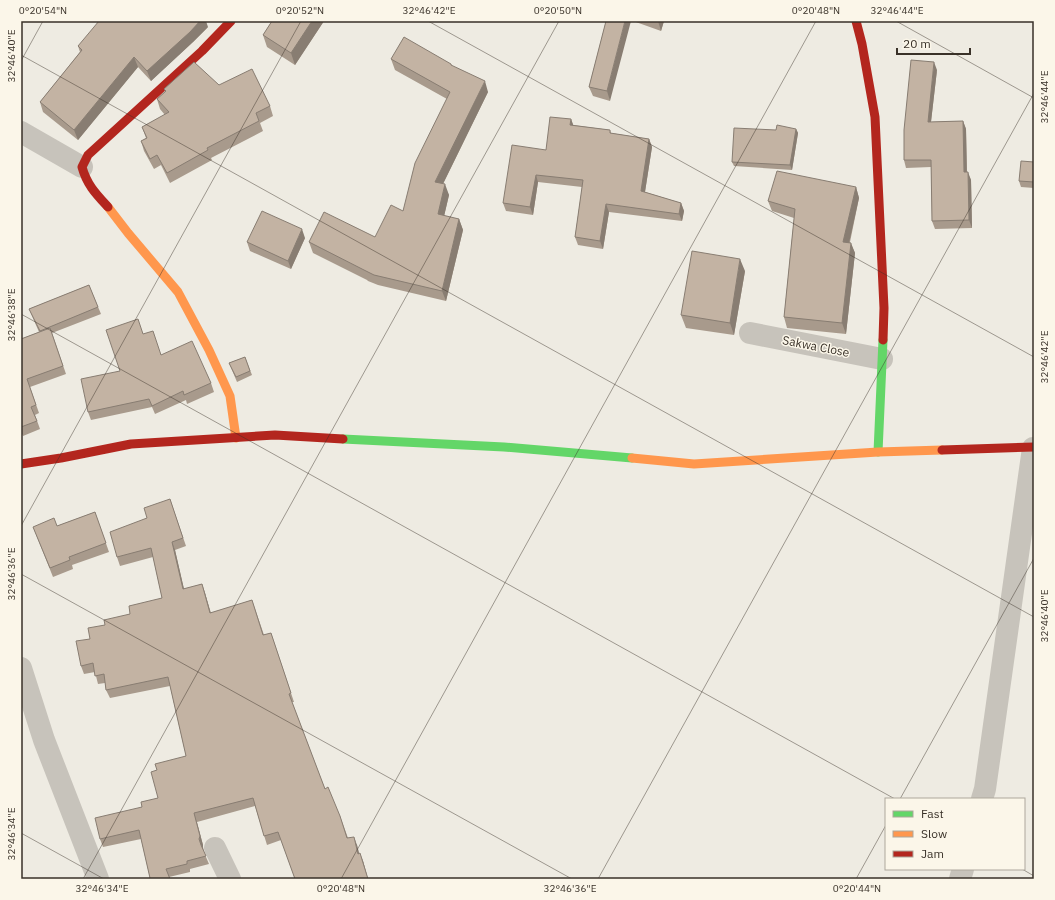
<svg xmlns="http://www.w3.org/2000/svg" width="1055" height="900" viewBox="0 0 1055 900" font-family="'IBM Plex Sans',sans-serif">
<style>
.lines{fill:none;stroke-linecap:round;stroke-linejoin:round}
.street{stroke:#c7c3bb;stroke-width:22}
.fast{stroke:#63d668;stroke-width:9}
.slow{stroke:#ff974d;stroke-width:9}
.jam{stroke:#b3261e;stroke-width:9}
.wall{fill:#a89a8c}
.shaded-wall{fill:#887d72}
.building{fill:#c3b3a3;stroke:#887d72}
.ticks{fill:none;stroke:#393128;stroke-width:1;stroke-opacity:0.45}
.labels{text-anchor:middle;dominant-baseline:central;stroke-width:3;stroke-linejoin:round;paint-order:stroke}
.street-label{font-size:12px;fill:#393128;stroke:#fbf6e9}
.neatline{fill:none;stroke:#393128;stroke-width:1.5}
.ticks-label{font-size:10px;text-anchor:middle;fill:#393128}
</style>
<rect width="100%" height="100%" fill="#eeebe2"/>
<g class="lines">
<path class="street" d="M21,132L82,167
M750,333L882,359
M21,668L44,740L98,879
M982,799L985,789L1033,448
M215,848L230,879
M960,879L963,869"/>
<path class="fast" d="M343,439L504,447L632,458
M878,452L883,340"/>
<path class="slow" d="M108,207L128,233L178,292L209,350L230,396L236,438
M632,458L694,464L878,452L942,450"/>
<path class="jam" d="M856,21L862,44L875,117L884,308L883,340
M108,207C96,194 87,185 82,167L88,155L202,51L231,21
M942,450L1034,447
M21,464L61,458L131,444L275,435L343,439"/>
</g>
<path class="wall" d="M272,21H324L295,65L267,47L263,35Z
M606,21L610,101L593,96L589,87Z
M633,21H664L661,31Z
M208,27L193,42L151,81L138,67L78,140L43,112L40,102L80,52L78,46Z
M391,59L451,64L452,66L488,92L443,184L449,195L444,216L459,219L463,230L446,301L378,285L368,281L367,280L313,253L309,242L375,237L403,211L447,99L395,70Z
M937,70L931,122L963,121L966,129L967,172L971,180L972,228L935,229L932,221L931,167L906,168L904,160Z
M219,85L270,106L273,116L260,123L263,131L211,158L212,160L170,183L161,165L154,169L144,151L141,141L146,138L142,127L165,115L160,109L157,99L165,91L164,89Z
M571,119L573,125L610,130L611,133L649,139L652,147L645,192L681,203L684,211L682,221L609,212L603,249L578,245L575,237L582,187L538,182L533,215L506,211L503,203Z
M796,129L798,133L792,170L734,166L732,162Z
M1034,162V188L1021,187L1019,181Z
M856,187L859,198L850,242L855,253L846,334L787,328L784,317L794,218L772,211L768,201Z
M305,238L291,269L250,251L247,242Z
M745,271L734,335L686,328L681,315Z
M89,285L101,314L52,333L66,374L30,387L39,413L35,415L40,429L23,436L21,432V339L39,332L29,309Z
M143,334L161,355L211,383L214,392L187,404L186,400L155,414L152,407L91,420L88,412L120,371Z
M245,357L252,375L237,382L229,363Z
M170,499L186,546L175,550L184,589L202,584L205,593L211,613L252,600L264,635L271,633L294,702H292L325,789L340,816L348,838L357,845L359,853L363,861L368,879H295L281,840L267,845L255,806L197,822L203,845V850L209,864L190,869V872L169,877L150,878L141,839L103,847L100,839L142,807L158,798L157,770L186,756L170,686L110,698L106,690L105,683L98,684L95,672L84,674L81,666L90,639L105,625L130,614L162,598L153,557L120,566L117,557L147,518Z
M95,512L109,552L72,565L73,569L53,577L33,527L57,526Z"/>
<path class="shaded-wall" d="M200,21H206L208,27L193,42L151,81L147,71Z
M312,21H324L295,65L291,53Z
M625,21H631L610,101L607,91Z
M658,21H664L661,31Z
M134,57L138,67L78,140L74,130Z
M934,62L937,70L930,130L928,122Z
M485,81L488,92L439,192L435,182Z
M571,119L574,127L570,125Z
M963,121L966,129L967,180L964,172Z
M796,129L798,133L792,170L790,165Z
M649,139L652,147L644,198L641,191Z
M968,172L971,180L972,228L969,220Z
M536,175L538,182L533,215L530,207Z
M445,184L449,195L442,225L438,214Z
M856,187L859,198L847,252L843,242Z
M681,203L684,211L682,221L679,214Z
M606,204L609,212L603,249L600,241Z
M459,219L463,230L446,301L442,291Z
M302,229L305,238L291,269L288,261Z
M851,243L855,253L846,334L842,323Z
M740,259L745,271L734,335L730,323Z
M172,542L175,550L186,598L183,589Z
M202,584L205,593L213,622L210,613Z
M194,813L203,845V847L204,853L201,845Z
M354,837L357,845L361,862L358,854Z
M360,853L363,861L368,879Z"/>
<path class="building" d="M99,21H200L190,32L147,71L134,57L74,130L40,102L82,50L78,46Z
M272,21H312L291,53L263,35Z
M606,21H625L607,91L589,87Z
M404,37L451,64V65L485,81L435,182L445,184L438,214L459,219L442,291L374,275L364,270L309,242L324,212L375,237L391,205L403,211L415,163L450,92L391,59Z
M911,60L934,62L928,122L963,121L964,172H968L969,220L932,221L931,160H904V130Z
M194,62L219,85L252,69L270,106L256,113L259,121L207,148L208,150L167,173L157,155L150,159L141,141L147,138L142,127L169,112L157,99L166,91L164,89Z
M550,117L571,119L570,125L610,130V133L649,139L641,191L681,203L679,214L606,204L600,241L575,237L583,180L536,175L530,207L503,203L512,145L546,150Z
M777,125L796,129L790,165L732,162L734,128L776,130Z
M1021,161L1034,162V182L1019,181Z
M777,171L856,187L843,242L851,243L842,323L784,317L795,209L768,201Z
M262,211L302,229L288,261L247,242Z
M692,251L740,259L730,323L681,315Z
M89,285L98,307L40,331L29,309Z
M138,319L143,334L153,331L161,355L192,341L211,383L184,395L183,391L152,406L149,399L88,412L81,379L120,371L106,330Z
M50,328L63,366L27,379L36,405L31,407L37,421L21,427V339Z
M245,357L250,371L236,377L229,363Z
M170,499L183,538L172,542L183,589L202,584L210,613L252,600L263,635L271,633L291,693L289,694L325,789L328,787L340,816L347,838L354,837L358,854L360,853L368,879H295L278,832L264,836L253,798L194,813L200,836L199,839L201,845L206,856L187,861V864L166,869L170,879H149L150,878L139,830L100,839L95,818L142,807L141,802L158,798L151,772L157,770L155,764L186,756L168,677L106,690L104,674L95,676L93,663L81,666L76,641L90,639L88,628L105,625L104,620L130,614L129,606L162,598L151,548L117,557L110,532L147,518L144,508Z
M95,512L106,543L69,557L70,560L50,568L33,527L54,518L57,526Z"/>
<path class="ticks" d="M428,21L1034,357M896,21L1034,98M21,55L1034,617M21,61L43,21M21,314L895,799M21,526L301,21M21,574L572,879M900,799L1034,558M21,833L104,879M1022,869L1034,876M83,879L559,21M341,879L816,21M598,879L1034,93M856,879L886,825"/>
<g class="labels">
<g class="street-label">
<text transform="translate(816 346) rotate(11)">Sakwa Close</text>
</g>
</g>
<rect width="1055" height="900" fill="none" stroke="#fbf6e9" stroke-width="44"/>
<rect x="885" y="798" width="140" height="72" fill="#fbf6e9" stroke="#ada79c"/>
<rect x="893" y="811" width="20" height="6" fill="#63d668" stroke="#ada79c"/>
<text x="921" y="818" font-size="12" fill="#393128">Fast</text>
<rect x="893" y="831" width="20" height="6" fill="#ff974d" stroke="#ada79c"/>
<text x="921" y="838" font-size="12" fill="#393128">Slow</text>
<rect x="893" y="851" width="20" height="6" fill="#b3261e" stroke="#ada79c"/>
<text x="921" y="858" font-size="12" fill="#393128">Jam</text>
<path d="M897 48v6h73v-6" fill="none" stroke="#393128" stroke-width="2"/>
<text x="903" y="48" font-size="12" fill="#393128" stroke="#fbf6e9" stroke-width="3" paint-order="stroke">20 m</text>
<rect x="22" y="22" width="1011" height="856" class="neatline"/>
<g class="ticks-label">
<text x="43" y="14">0°20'54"N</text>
<text x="300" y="14">0°20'52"N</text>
<text x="429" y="14">32°46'42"E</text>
<text x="558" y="14">0°20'50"N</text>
<text x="816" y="14">0°20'48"N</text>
<text x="897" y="14">32°46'44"E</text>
<text transform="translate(11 56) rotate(-90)" y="4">32°46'40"E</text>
<text transform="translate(1044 97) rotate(-90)" y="4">32°46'44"E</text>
<text transform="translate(11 315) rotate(-90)" y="4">32°46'38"E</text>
<text transform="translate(1044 357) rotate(-90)" y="4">32°46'42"E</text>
<text transform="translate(11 574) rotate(-90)" y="4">32°46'36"E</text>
<text transform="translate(1044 616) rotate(-90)" y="4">32°46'40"E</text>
<text transform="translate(11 834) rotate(-90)" y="4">32°46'34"E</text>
<text x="102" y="892">32°46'34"E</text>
<text x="341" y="892">0°20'48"N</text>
<text x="570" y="892">32°46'36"E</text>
<text x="857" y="892">0°20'44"N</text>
</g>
</svg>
